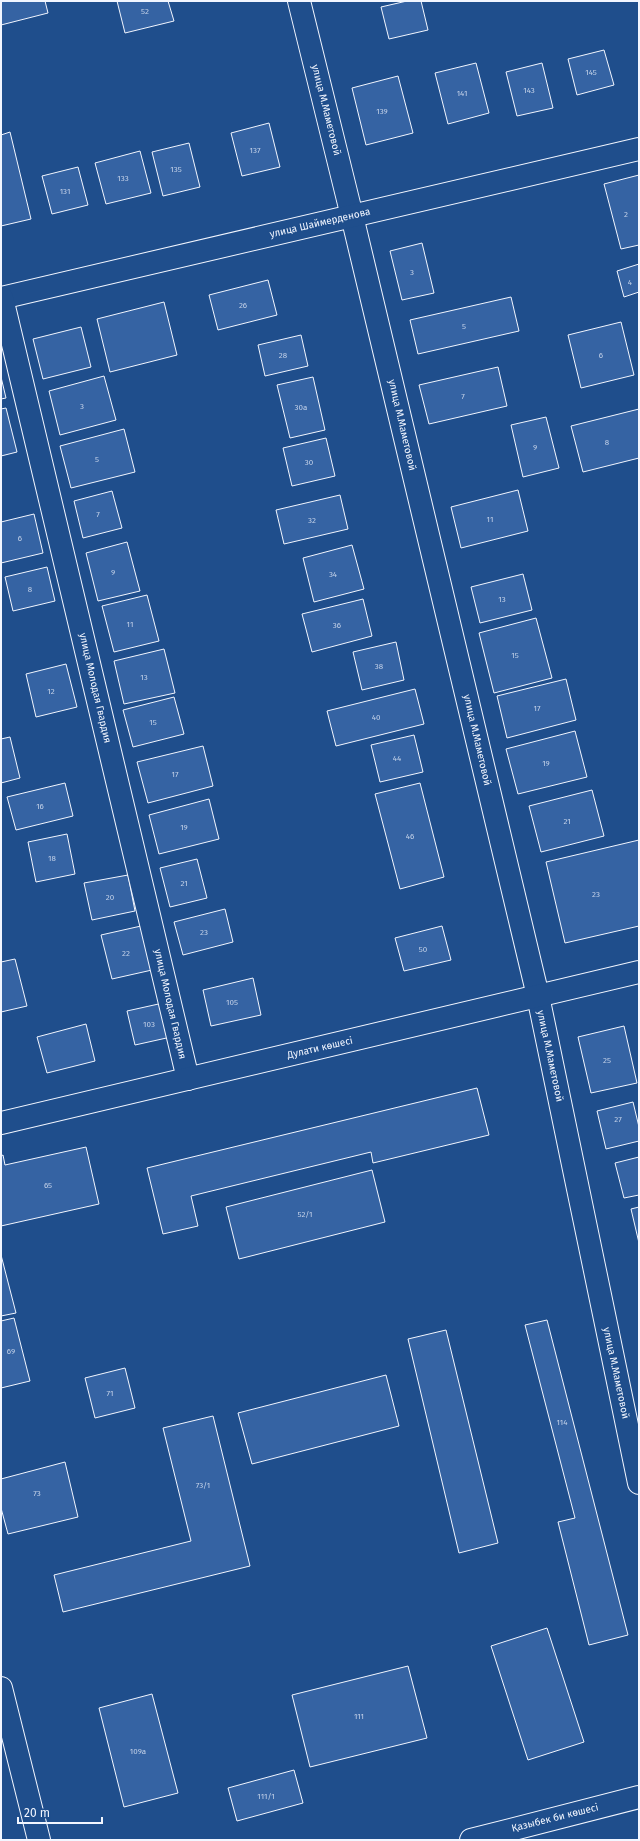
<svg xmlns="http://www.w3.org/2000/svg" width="640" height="1841" viewBox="0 0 640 1841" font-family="'Fira Sans',sans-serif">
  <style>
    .building { fill: #3563a3; stroke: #f2f6ff }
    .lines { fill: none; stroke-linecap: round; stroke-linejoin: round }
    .minor-casing { stroke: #f2f6ff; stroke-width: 24 }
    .major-casing { stroke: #f2f6ff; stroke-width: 24 }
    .minor { stroke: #1f4e8c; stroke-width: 22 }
    .major { stroke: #1f4e8c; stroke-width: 22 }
    .labels { text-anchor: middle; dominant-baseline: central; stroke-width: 3; stroke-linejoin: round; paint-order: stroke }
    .number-label { font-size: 8px; fill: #c3d1e8 }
    .street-label { font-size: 10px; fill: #f2f6ff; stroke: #1f4e8c }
  </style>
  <rect width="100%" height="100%" fill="#1f4e8c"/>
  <g class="building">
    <polygon points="1,1 45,1 48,13 1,25"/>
    <polygon points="117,1 168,1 174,21 125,33"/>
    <polygon points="407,1 421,1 428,30 389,39 381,7"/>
    <polygon points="604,50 614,85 577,95 568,59"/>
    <polygon points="476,63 489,113 448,124 435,73"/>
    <polygon points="542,63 553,108 517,116 506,72"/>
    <polygon points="398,76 413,133 366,145 352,88"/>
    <polygon points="269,123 280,167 242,176 231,133"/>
    <polygon points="10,132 31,219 1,226 1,135"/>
    <polygon points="189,143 200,187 163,196 152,152"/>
    <polygon points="140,151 151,193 106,204 95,163"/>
    <polygon points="78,167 88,205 52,214 42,176"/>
    <polygon points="639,175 639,245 621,249 604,184"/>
    <polygon points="422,243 434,293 402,300 390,251"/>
    <polygon points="639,264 639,292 624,297 617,271"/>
    <polygon points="268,280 277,315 218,330 209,295"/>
    <polygon points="511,297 519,331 418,354 410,320"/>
    <polygon points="164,302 177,355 110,372 97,319"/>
    <polygon points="621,322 634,375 581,388 568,335"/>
    <polygon points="81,327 91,367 43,379 33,339"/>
    <polygon points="301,335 308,366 265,376 258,345"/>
    <polygon points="498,367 507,406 429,424 419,385"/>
    <polygon points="104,376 116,420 60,435 49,391"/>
    <polygon points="1,377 6,398 1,399"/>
    <polygon points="313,377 325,430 290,438 277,385"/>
    <polygon points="6,408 17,452 1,456 1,409"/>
    <polygon points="639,409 639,458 583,472 571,426"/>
    <polygon points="546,417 559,468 523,477 511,425"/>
    <polygon points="124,429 135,472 71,488 60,446"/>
    <polygon points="326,438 335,476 292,486 283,448"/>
    <polygon points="518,490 528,531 461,548 451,507"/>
    <polygon points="112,491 122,528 83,538 74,501"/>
    <polygon points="340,495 348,529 284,544 276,510"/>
    <polygon points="34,514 43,553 1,563 1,522"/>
    <polygon points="127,542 140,591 98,601 86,553"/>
    <polygon points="352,545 364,589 314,602 303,558"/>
    <polygon points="47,567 55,601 13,611 5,577"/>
    <polygon points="523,574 532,610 480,623 471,587"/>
    <polygon points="147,595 159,641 114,652 102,606"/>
    <polygon points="363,599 372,636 312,652 302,614"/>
    <polygon points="536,618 552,678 494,693 479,633"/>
    <polygon points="396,642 404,680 362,690 353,652"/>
    <polygon points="164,649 175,693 124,704 114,661"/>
    <polygon points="66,664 77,707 36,717 26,674"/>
    <polygon points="566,679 576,720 507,738 497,696"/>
    <polygon points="415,689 424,724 336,746 327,711"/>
    <polygon points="174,697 184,734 133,747 123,710"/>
    <polygon points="575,731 587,777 518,794 506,749"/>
    <polygon points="414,735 423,772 380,782 371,745"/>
    <polygon points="10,737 20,778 1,783 1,739"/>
    <polygon points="203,746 213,786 148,803 137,762"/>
    <polygon points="65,783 73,816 16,830 7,797"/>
    <polygon points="420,783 444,877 400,889 375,794"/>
    <polygon points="592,790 604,836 541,852 529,806"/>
    <polygon points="209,799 219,839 159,854 149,815"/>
    <polygon points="67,834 75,874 36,882 28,842"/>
    <polygon points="639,840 639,926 565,943 546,862"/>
    <polygon points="197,859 207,898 170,907 160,868"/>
    <polygon points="128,875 135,911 92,920 84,883"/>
    <polygon points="225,909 233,942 183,955 174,922"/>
    <polygon points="141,926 152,970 112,979 101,935"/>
    <polygon points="442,926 451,960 404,971 395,938"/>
    <polygon points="15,959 27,1006 1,1012 1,962"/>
    <polygon points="253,978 261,1015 211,1026 203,990"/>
    <polygon points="163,1003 171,1037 135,1045 127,1011"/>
    <polygon points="86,1024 95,1061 47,1073 37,1037"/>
    <polygon points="624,1026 637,1083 591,1093 578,1037"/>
    <polygon points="477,1088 489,1135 373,1163 371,1152 191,1196 198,1226 163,1234 147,1168"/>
    <polygon points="633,1102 639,1127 639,1141 606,1149 597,1111"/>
    <polygon points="86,1147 99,1204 1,1226 1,1156 3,1155 5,1165"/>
    <polygon points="639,1157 639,1195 624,1198 615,1163"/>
    <polygon points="372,1170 385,1222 239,1259 226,1207"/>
    <polygon points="639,1207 639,1243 631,1209"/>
    <polygon points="1,1255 16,1313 1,1316"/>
    <polygon points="14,1318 30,1381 1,1388 1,1321"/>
    <polygon points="547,1320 628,1635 589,1645 558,1522 575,1518 525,1325"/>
    <polygon points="446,1330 498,1543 459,1553 408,1339"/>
    <polygon points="125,1368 135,1408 95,1418 85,1378"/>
    <polygon points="386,1375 399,1426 252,1464 238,1413"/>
    <polygon points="213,1416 250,1566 63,1612 54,1575 191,1541 163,1428"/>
    <polygon points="65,1462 78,1517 8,1534 1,1508 1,1479"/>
    <polygon points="547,1628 584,1742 528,1760 491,1646"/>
    <polygon points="408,1666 427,1738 310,1767 292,1695"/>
    <polygon points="152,1694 178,1793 124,1807 99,1708"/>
    <polygon points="294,1770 303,1803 237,1821 228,1788"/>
  </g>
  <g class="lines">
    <g class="minor-casing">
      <g id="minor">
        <polyline points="299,1 352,216 538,996 639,1483"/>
        <polyline points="1,298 639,149"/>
        <polyline points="2,298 188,1079"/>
      </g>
    </g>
    <g class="major-casing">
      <g id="major">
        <polyline points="1,1123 639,972"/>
        <polyline points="1,1688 39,1840"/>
        <polyline points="471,1840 639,1797"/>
      </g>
    </g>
    <use href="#minor" class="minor"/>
    <use href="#major" class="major"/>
  </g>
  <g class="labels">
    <g class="number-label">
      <text x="145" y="11">52</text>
      <text x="591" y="72">145</text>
      <text x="529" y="90">143</text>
      <text x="462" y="93">141</text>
      <text x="382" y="111">139</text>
      <text x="255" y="150">137</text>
      <text x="176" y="169">135</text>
      <text x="123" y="178">133</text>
      <text x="65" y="191">131</text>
      <text x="626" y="214">2</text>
      <text x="412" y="272">3</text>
      <text x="630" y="282">4</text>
      <text x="243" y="305">26</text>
      <text x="464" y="326">5</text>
      <text x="283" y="355">28</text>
      <text x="601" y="355">6</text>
      <text x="463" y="396">7</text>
      <text x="82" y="406">3</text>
      <text x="301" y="407">30а</text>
      <text x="607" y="442">8</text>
      <text x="535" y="447">9</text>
      <text x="97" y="459">5</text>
      <text x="309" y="462">30</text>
      <text x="98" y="514">7</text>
      <text x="490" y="519">11</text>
      <text x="312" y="520">32</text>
      <text x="20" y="538">6</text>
      <text x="113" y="572">9</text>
      <text x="333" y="574">34</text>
      <text x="30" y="589">8</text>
      <text x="502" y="599">13</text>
      <text x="130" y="624">11</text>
      <text x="337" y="625">36</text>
      <text x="515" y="655">15</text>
      <text x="379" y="666">38</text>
      <text x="144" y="677">13</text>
      <text x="51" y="691">12</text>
      <text x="537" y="708">17</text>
      <text x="376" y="717">40</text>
      <text x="153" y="722">15</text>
      <text x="397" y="758">44</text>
      <text x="546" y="763">19</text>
      <text x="175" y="774">17</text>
      <text x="40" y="806">16</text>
      <text x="567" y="821">21</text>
      <text x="184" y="827">19</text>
      <text x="410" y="836">46</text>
      <text x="52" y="858">18</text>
      <text x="184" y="883">21</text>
      <text x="596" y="894">23</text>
      <text x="110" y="897">20</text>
      <text x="204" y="932">23</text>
      <text x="423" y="949">50</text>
      <text x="126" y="953">22</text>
      <text x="232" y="1002">105</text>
      <text x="149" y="1024">103</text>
      <text x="607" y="1060">25</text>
      <text x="618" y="1119">27</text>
      <text x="48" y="1185">65</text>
      <text x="305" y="1214">52/1</text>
      <text x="11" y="1351">69</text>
      <text x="110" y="1393">71</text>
      <text x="562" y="1422">114</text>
      <text x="203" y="1485">73/1</text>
      <text x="37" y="1493">73</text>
      <text x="359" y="1716">111</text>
      <text x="138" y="1751">109а</text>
      <text x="266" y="1796">111/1</text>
    </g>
    <g class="street-label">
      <text transform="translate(326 110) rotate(76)">улица М.Маметовой</text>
      <text transform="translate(320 223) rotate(-13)">улица Шаймерденова</text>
      <text transform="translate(402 425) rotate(77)">улица М.Маметовой</text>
      <text transform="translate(95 688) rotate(77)">улица Молодая Гвардия</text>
      <text transform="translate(477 740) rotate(77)">улица М.Маметовой</text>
      <text transform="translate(170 1004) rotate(77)">улица Молодая Гвардия</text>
      <text transform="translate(320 1048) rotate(-13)">Дулати көшесі</text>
      <text transform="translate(550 1056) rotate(78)">улица М.Маметовой</text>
      <text transform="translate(616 1373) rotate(78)">улица М.Маметовой</text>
      <text transform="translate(555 1818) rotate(-14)">Қазыбек би көшесі</text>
    </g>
  </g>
  <rect width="640" height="1841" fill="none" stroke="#f2f6ff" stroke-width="4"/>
  <path d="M18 1817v6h84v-6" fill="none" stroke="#f2f6ff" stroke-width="2"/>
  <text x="24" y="1817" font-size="12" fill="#f2f6ff" stroke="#1f4e8c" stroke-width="3" paint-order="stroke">20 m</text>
</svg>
